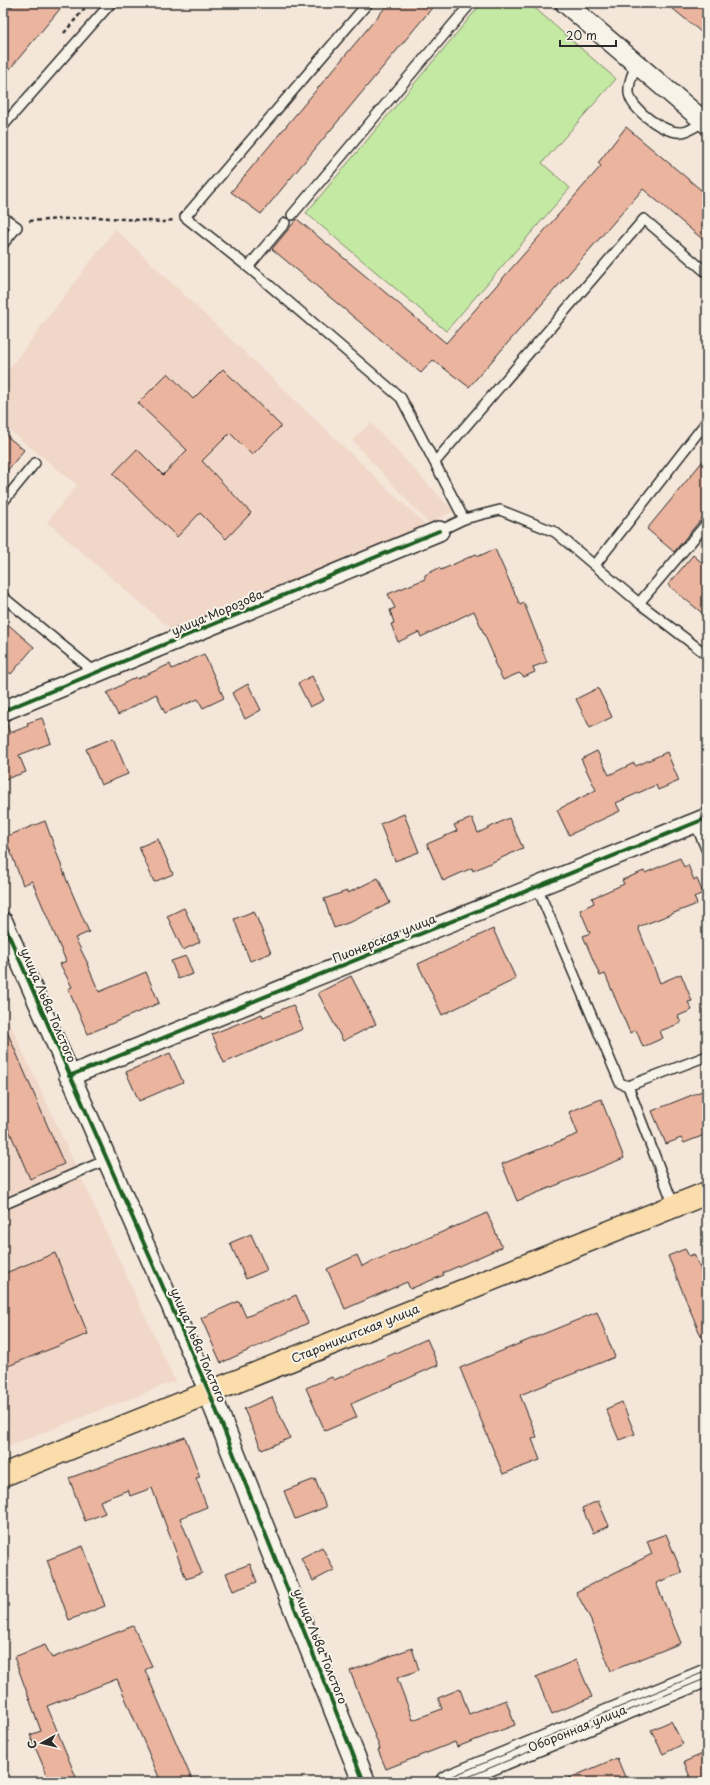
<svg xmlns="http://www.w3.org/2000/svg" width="710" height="1785" viewBox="0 0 710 1785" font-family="'Playpen Sans',sans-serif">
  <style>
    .built { fill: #f1d7c8 }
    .green { fill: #c4e9a3; stroke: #788a67 }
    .building { fill: #eab49f; stroke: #2b2b2b }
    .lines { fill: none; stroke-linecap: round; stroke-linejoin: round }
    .service-casing { stroke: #2b2b2b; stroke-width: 12 }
    .minor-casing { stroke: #2b2b2b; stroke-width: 22 }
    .tertiary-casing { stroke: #2b2b2b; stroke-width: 25 }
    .secondary-casing { stroke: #2b2b2b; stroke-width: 25 }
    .primary-casing { stroke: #2b2b2b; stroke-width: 25 }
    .path { stroke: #2b2b2b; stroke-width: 2.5; stroke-dasharray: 4 3; stroke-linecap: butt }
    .service { stroke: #f7f3e8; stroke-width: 9 }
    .minor { stroke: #f7f3e8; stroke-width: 19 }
    .tertiary { stroke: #f7f3e8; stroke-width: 22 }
    .secondary { stroke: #f7f3e8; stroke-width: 22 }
    .primary { stroke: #fbddab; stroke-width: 22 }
    .tram { stroke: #2b2b2b; stroke-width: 1 }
    .cycleway-casing { stroke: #f7f3e8; stroke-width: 6 }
    .cycleway { stroke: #1b5e20; stroke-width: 4 }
    .labels { text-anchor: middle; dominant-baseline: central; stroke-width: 4; stroke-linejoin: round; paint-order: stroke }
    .street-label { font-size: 12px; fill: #2b2b2b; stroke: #f7f3e8 }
  </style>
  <rect width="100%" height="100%" fill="#f4e6d9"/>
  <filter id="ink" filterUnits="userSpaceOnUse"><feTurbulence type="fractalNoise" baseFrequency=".025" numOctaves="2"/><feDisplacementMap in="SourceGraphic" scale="8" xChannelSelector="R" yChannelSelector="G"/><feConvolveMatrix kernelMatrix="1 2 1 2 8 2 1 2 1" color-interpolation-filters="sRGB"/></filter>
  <g filter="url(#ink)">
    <g class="built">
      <polygon points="115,229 426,525 173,631 47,522 77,485 3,425 3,377"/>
      <polygon points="371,423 453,511 429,524 352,440"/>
      <polygon points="5,1013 175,1381 3,1448 3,1014"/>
    </g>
    <polygon class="green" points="482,3 529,3 616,79 542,163 570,188 446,331 306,213"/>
    <g class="building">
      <polygon points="15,3 65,3 3,77 3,17"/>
      <polygon points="389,3 436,3 261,214 231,192"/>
      <polygon points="666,3 707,3 707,37"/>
      <polygon points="626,127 707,195 707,243 643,189 469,387 433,360 421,373 272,249 297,219 446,343 601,166 598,163"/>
      <polygon points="223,369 281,426 252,455 230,433 202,461 251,513 226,539 200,513 177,537 113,474 137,449 163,475 187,450 138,403 168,373 193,399"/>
      <polygon points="3,433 24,450 3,476"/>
      <polygon points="707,456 707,512 674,552 647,529"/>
      <polygon points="495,549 520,605 524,603 547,662 533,667 535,672 524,677 519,673 503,680 494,662 495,659 474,611 421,637 419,632 398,642 391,624 394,623 390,610 395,608 388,594 425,579 425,575 439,568 441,570 476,554 479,556"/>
      <polygon points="693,555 707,567 707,617 668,585"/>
      <polygon points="3,620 34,647 11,674 3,667"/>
      <polygon points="204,654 224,698 203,708 198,699 165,713 156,694 118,715 107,693 136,677 137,679 170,664 172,669"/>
      <polygon points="312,676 324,700 310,707 298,683"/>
      <polygon points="248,684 261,710 245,719 232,693"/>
      <polygon points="598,688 612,717 590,728 576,699"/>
      <polygon points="42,718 51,743 19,755 26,772 3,780 3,722 6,721 10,733 28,726 27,723"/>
      <polygon points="113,738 128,774 101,785 86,749"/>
      <polygon points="597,751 609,775 634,763 636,766 667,752 679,781 658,790 656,785 616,803 620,811 569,835 557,810 596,790 581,759"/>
      <polygon points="404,814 419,852 395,861 380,824"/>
      <polygon points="472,818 478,833 509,818 523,848 473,871 472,868 443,881 427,844 457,831 454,825"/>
      <polygon points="45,821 67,881 89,932 75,938 88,964 87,964 99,992 146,972 159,1003 88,1034 68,989 72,987 60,964 66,961 32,881 23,885 5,837"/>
      <polygon points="158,839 173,874 154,882 139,847"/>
      <polygon points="680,858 684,867 688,865 694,880 697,879 703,893 694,897 697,904 638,927 660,983 681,974 692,1001 688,1002 692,1010 678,1016 681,1023 660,1031 663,1038 643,1047 636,1030 630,1033 605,974 600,976 583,936 590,933 580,910 594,903 592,898 624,884 622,880 644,871 645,873"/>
      <polygon points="378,878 390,903 353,921 334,928 324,899 347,891 348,893"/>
      <polygon points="184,908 200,942 183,950 167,916"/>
      <polygon points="254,911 271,953 250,961 234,919"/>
      <polygon points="493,929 516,979 442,1015 418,964"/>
      <polygon points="186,956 193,974 178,979 171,961"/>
      <polygon points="351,976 376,1024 343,1041 318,993"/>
      <polygon points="293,1005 303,1029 224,1063 212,1034 262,1014 263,1017"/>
      <polygon points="3,1022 64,1164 30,1179 3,1116"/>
      <polygon points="170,1053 183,1082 139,1101 126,1072"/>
      <polygon points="707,1089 707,1134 684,1143 681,1138 666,1144 652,1111"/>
      <polygon points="601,1099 624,1158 517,1201 502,1164 578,1134 569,1112"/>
      <polygon points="487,1213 502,1247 443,1273 444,1275 410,1289 407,1282 345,1309 327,1269 357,1255 362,1266"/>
      <polygon points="251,1234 267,1270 246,1279 230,1243"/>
      <polygon points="685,1249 689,1256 694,1254 707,1285 707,1351 668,1256"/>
      <polygon points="55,1253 88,1334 3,1368 3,1274"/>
      <polygon points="296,1295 308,1323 221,1363 201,1318 239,1301 246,1317"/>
      <polygon points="597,1312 615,1357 520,1395 537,1437 532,1439 540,1460 503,1474 460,1368"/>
      <polygon points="427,1339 438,1365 351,1404 357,1417 325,1431 306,1388 332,1377 334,1380"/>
      <polygon points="272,1397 290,1438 262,1450 244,1409"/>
      <polygon points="622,1402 635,1434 619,1440 606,1409"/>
      <polygon points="185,1437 200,1477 196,1478 207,1507 180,1518 202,1573 186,1579 152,1488 130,1496 128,1490 100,1501 105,1513 85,1521 69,1478"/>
      <polygon points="315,1479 326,1507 295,1519 284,1491"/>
      <polygon points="598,1501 609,1526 593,1533 582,1508"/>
      <polygon points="666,1534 682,1573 656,1583 681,1643 611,1671 589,1616 576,1592 652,1554 647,1541"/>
      <polygon points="83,1546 105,1606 69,1620 47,1560"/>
      <polygon points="322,1547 334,1570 313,1581 301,1558"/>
      <polygon points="250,1564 257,1582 233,1591 226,1573"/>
      <polygon points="133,1626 152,1666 145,1670 193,1782 161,1782 117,1679 47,1706 78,1782 50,1782 30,1735 41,1731 14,1657 45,1645 52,1658"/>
      <polygon points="412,1648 419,1670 397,1678 413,1720 442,1709 438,1698 460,1689 469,1714 506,1700 515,1725 457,1747 455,1742 386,1769 378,1750 380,1749 350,1671"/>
      <polygon points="576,1660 592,1697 552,1714 536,1677"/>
      <polygon points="671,1721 683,1744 663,1754 651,1730"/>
      <polygon points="707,1752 707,1782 692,1782 684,1762"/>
      <polygon points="617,1758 627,1782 560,1782"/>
    </g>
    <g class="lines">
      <g class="service-casing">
        <g id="service">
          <polyline points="368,3 185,217 248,267 401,398 464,519 439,531"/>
          <path d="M637,63c-4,9 -9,20 -8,30 2,17 36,41 53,39 7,0 16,-7 22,-11"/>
          <polyline points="3,126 111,3"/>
          <polyline points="292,215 471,3"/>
          <polyline points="3,217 17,227 3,244"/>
          <polyline points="248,267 285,223"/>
          <polyline points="435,462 644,219 707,273"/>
          <polyline points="3,502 35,463"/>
          <polyline points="464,519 500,510 555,532 639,603 707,655"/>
          <polyline points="595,565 707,421"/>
          <polyline points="3,597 96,673"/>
          <polyline points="639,603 707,523"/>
          <polyline points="695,823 707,851"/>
          <polyline points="537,887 620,1083 628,1086 707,1056"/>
          <polyline points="628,1086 674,1206"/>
          <polyline points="3,1205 106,1160"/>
        </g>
      </g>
      <g class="minor-casing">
        <g id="minor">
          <polyline points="565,3 707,124"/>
          <polyline points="3,711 439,531"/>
          <polyline points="3,922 209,1392"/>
          <polyline points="69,1076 707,818"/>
        </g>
      </g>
      <g class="tertiary-casing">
        <polyline id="tertiary" points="209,1392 364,1782"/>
      </g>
      <g class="secondary-casing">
        <polyline id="secondary" points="447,1782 707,1675"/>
      </g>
      <g class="primary-casing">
        <polyline id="primary" points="3,1475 707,1193"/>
      </g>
      <g class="path">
        <polyline points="64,33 89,3"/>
        <polyline points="29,221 97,217 163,222 173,220"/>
      </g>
      <use href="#service" class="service"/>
      <use href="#minor" class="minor"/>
      <use href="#tertiary" class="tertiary"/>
      <use href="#secondary" class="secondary"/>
      <use href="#primary" class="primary"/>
      <g class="tram">
        <polyline points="438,1782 707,1671"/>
        <polyline points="456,1782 707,1678"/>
      </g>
      <g class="cycleway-casing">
        <g id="cycleway">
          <polyline points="3,711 439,531"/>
          <polyline points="3,922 209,1392 364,1782"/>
          <polyline points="69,1076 707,818"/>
        </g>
      </g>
      <use href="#cycleway" class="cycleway"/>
    </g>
  </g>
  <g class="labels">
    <g class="street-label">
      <text transform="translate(217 612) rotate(-23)">улица Морозова</text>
      <text transform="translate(384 938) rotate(-22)">Пионерская улица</text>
      <text transform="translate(49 1005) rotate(67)">улица Льва Толстого</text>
      <text transform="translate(355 1333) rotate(-22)">Староникитская улица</text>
      <text transform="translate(199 1345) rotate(67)">улица Льва Толстого</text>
      <text transform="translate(321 1646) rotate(68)">улица Льва Толстого</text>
      <text transform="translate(577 1728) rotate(-22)">Оборонная улица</text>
    </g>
  </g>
  <rect width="710" height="1785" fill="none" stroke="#f7f3e8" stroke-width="16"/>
  <rect x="8" y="8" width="694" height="1769" fill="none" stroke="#2b2b2b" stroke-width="1.5" filter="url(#ink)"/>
  <g transform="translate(42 1743) rotate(262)" stroke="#f7f3e8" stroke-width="3" paint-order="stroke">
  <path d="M0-3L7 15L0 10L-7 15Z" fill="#2b2b2b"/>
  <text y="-6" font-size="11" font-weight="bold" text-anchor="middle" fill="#2b2b2b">С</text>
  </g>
  <path d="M560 40v6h56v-6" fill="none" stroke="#2b2b2b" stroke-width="2"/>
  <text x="566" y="40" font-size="12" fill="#2b2b2b" stroke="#f7f3e8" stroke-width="3" paint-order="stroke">20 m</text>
</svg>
